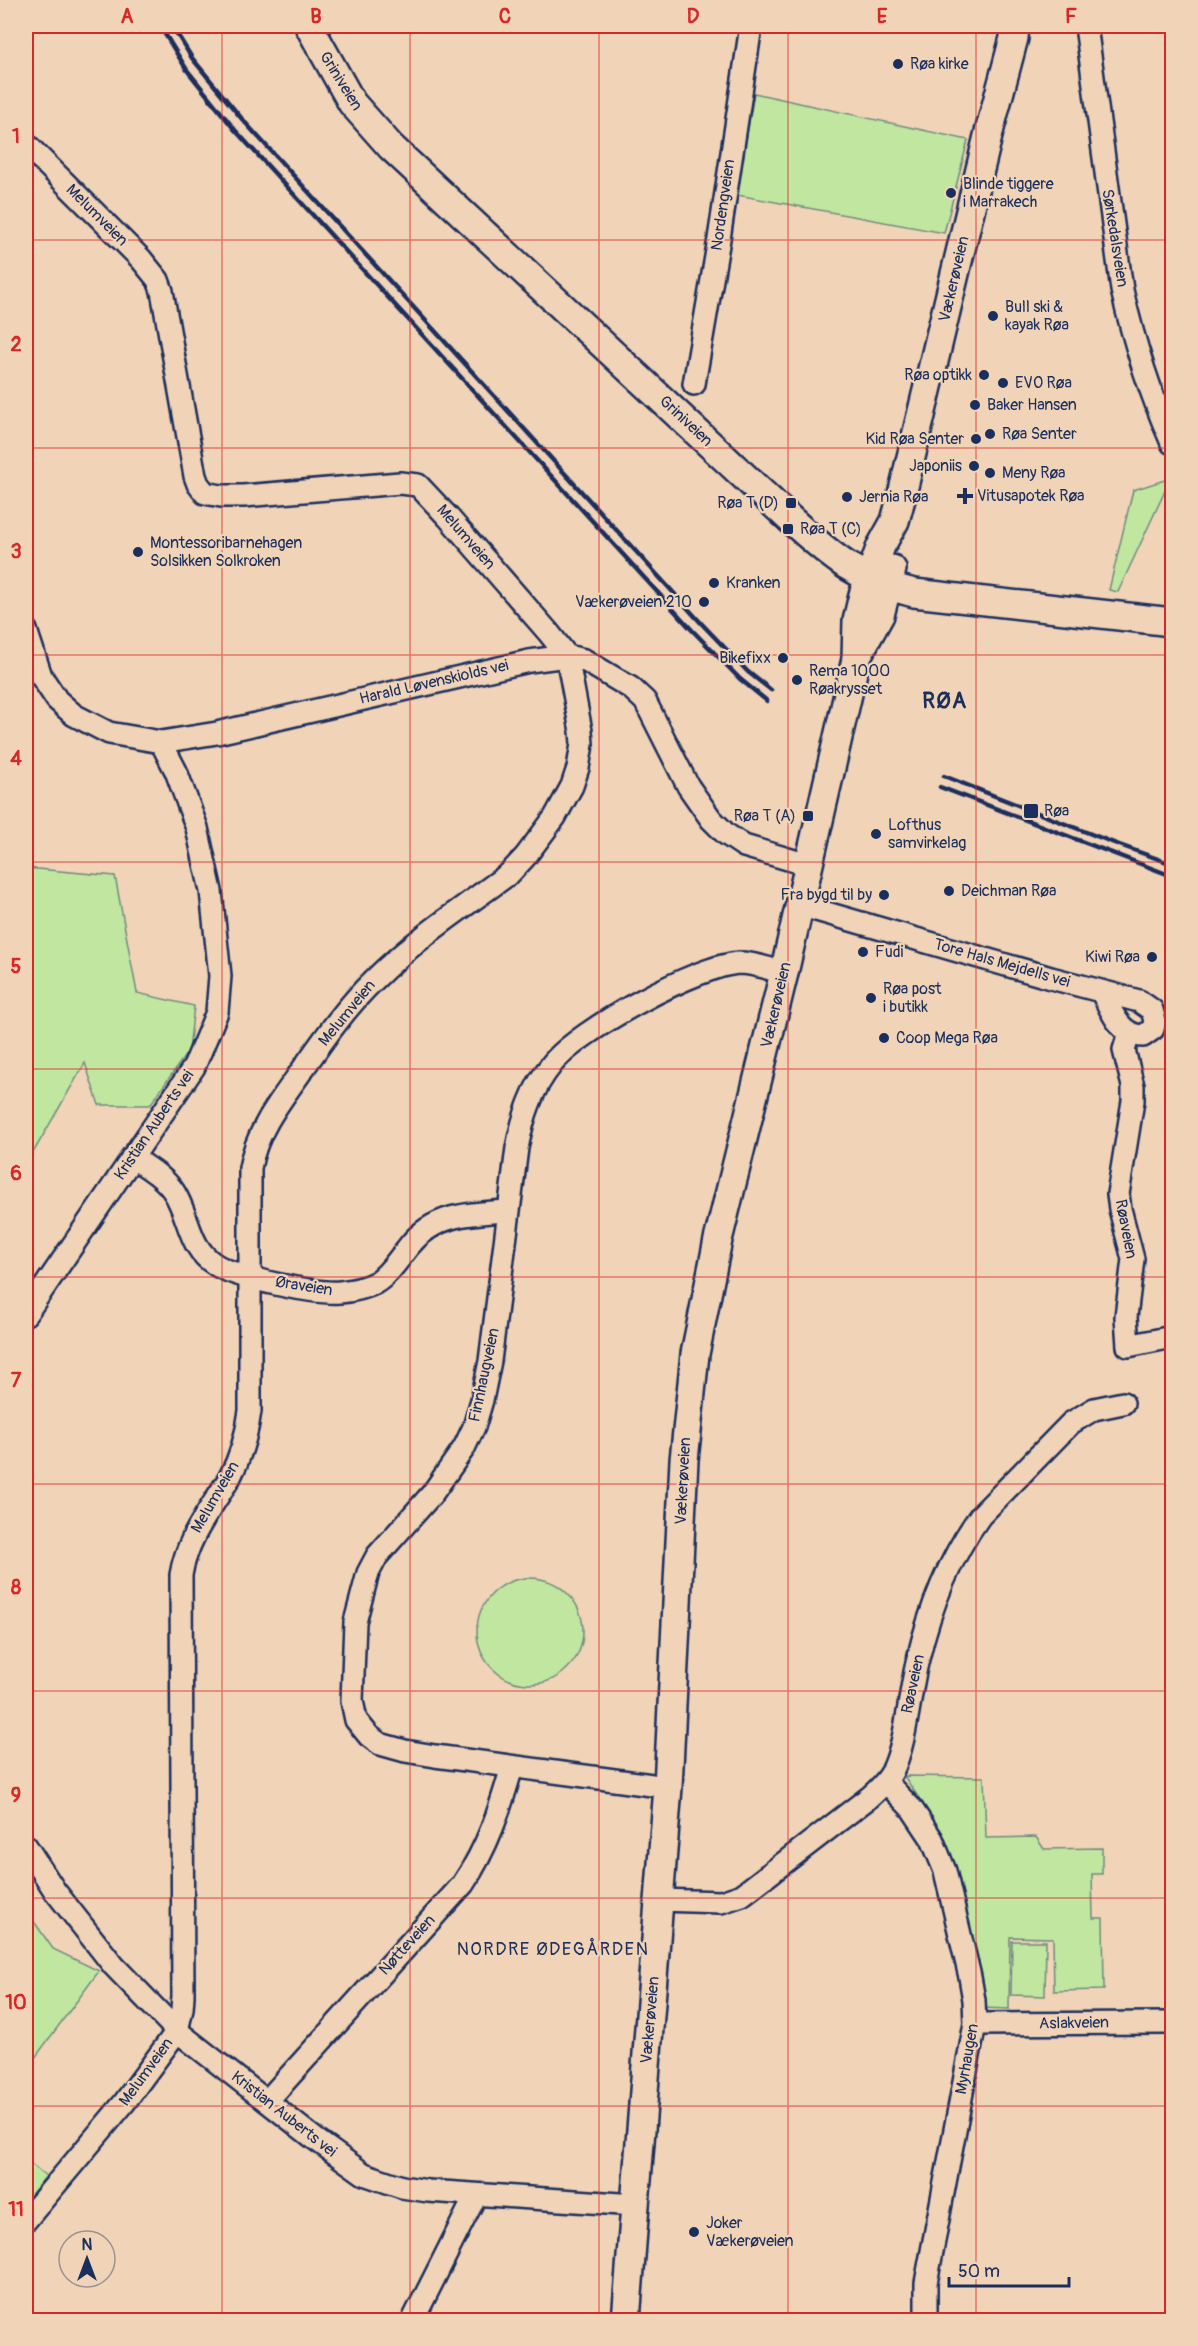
<svg xmlns="http://www.w3.org/2000/svg" width="1198" height="2346" viewBox="0 0 1198 2346" font-family="Pangolin,sans-serif">
  <style>
    .green { fill: #c1e6a0; stroke: #6e8a7f; stroke-width: 1.5 }
    .lines { fill: none; stroke-linecap: round; stroke-linejoin: round }
    .minor-casing { stroke: #1b2f5e; stroke-width: 26 }
    .major-casing { stroke: #1b2f5e; stroke-width: 32 }
    .minor { stroke: #f1d4b7; stroke-width: 21 }
    .major { stroke: #f1d4b7; stroke-width: 27 }
    .rail { stroke: #1b2f5e; stroke-width: 4.5 }
    .grid { fill: none; stroke: #d62828; stroke-width: 1.5; stroke-opacity: 0.55 }
    .poi-dot { fill: #1b2f5e; stroke: #f1d4b7; stroke-width: 2 }
    .labels { text-anchor: middle; dominant-baseline: central; stroke-width: 4.5; stroke-linejoin: round; paint-order: stroke }
    .poi-label { font-size: 16px; fill: #1b2f5e; stroke: #f1d4b7; text-anchor: start }
    .street-label { font-size: 16px; fill: #1b2f5e; stroke: #f1d4b7 }
    .neighbourhood-label { font-size: 18px; letter-spacing: 1.5px; fill: #1b2f5e; stroke: #f1d4b7 }
    .district-label { font-size: 22px; font-weight: bold; letter-spacing: 1.5px; fill: #1b2f5e; stroke: #f1d4b7 }
    .neatline { fill: none; stroke: #d62828; stroke-width: 2 }
    .grid-label { font-size: 20px; text-anchor: middle; font-weight: bold; fill: #d62828 }
  </style>
  <rect width="100%" height="100%" fill="#f1d4b7"/>
  <filter id="ink" filterUnits="userSpaceOnUse"><feTurbulence type="fractalNoise" baseFrequency=".0167" numOctaves="2"/><feDisplacementMap in="SourceGraphic" scale="12" xChannelSelector="R" yChannelSelector="G"/><feConvolveMatrix kernelMatrix="1 2 1 2 8 2 1 2 1" color-interpolation-filters="sRGB"/></filter>
  <g filter="url(#ink)">
    <g class="green">
      <polygon points="754,93 968,140 944,233 737,195"/>
      <polygon points="1171,478 1118,592 1109,590 1133,490"/>
      <polygon points="26,868 115,876 137,993 194,1006 189,1050 150,1105 99,1105 85,1063 26,1165"/>
      <circle cx="530" cy="1631" r="53"/>
      <polygon points="904,1776 984,1777 986,1838 1036,1837 1044,1849 1102,1848 1102,1874 1092,1874 1093,1918 1103,1918 1104,1990 1054,1991 1053,1938 1010,1937 1009,2009 981,2008 978,1971 956,1872 941,1831"/>
      <polygon points="26,1910 53,1949 99,1971 26,2070"/>
      <polygon points="1012,1941 1046,1941 1045,1996 1011,1995"/>
      <polygon points="26,2160 46,2176 26,2201"/>
    </g>
    <g class="lines">
      <g class="minor-casing">
        <g id="minor">
          <path d="M1086,26l36,264c12,53 28,103 50,153"/>
          <path d="M26,144l115,115 17,21 4,11 33,185 3,8 7,9 16,3h22l157,-13 18,2 30,32 101,116 18,23 14,75 1,13 -4,24 -6,18 -17,31 -30,40 -15,16c-46,34 -95,66 -136,107 -29,28 -53,63 -76,96 -21,29 -42,57 -48,92v243c-3,23 -9,45 -20,66 -19,32 -43,60 -49,98l2,421 -1,13 -5,22 -53,72 -98,117"/>
          <polyline points="694,384 719,239 751,26"/>
          <polyline points="26,630 41,676 57,700 74,715 109,733 161,742 217,733 529,661 567,656 584,660 631,688 645,701 688,786 711,819 726,834 744,846 808,865"/>
          <path d="M799,905l252,73 88,23 13,9 3,11 -2,8 -10,7c-24,0 -32,-27 -42,-45"/>
          <polyline points="1129,1034 1124,1050 1133,1086 1133,1101 1118,1194 1120,1209 1133,1259 1126,1317 1128,1346 1172,1337"/>
          <path d="M132,1157c15,10 32,20 42,35 16,25 14,56 42,73 21,13 99,29 124,27 11,-1 25,-4 35,-9 14,-8 24,-25 34,-37 25,-32 61,-33 99,-35"/>
          <polyline points="26,1314 194,1067 217,1012 220,976 211,891 197,828 176,771 161,742"/>
          <polyline points="886,1782 912,1809 932,1839 945,1871 970,1977 974,2000 975,2024 926,2283 926,2320"/>
          <path d="M652,1785l-217,-29 -30,-5 -25,-7 -11,-8 -13,-16 -4,-19 3,-79 13,-49 9,-17 55,-62 32,-46 10,-21 8,-27 8,-39 27,-213c6,-31 15,-60 35,-84 27,-34 145,-99 188,-101 15,0 30,6 44,10"/>
          <polyline points="26,1846 55,1891 114,1966 177,2031 315,2139 364,2174 402,2187 428,2191 635,2205"/>
          <path d="M660,1900l61,2 21,-7 129,-99c8,-7 16,-15 21,-24 15,-31 17,-79 26,-113 12,-51 31,-100 62,-143l91,-93 23,-14 29,-6"/>
          <polyline points="975,2024 1172,2023"/>
          <path d="M267,2101l196,-217c25,-37 37,-75 49,-117"/>
          <polyline points="413,2320 476,2195"/>
        </g>
      </g>
      <g class="major-casing">
        <g id="major">
          <path d="M309,26l43,77 39,44 400,373c41,37 67,60 123,73l258,29"/>
          <polyline points="856,658 880,615 892,569"/>
          <polyline points="626,2320 668,1787 684,1460 695,1354 718,1240 784,973 856,659 857,621 863,595 881,546 895,521 901,499 988,136 1014,38 1015,26"/>
        </g>
      </g>
      <use href="#minor" class="minor"/>
      <use href="#major" class="major"/>
      <g class="rail">
        <polyline points="160,26 187,70 235,130 692,630 740,679 767,701"/>
        <polyline points="172,26 192,58 242,119 702,624 748,672 771,690"/>
        <polyline points="944,776 1114,843 1172,864"/>
        <polyline points="940,787 1172,876"/>
      </g>
    </g>
  </g>
  <path class="grid" d="M222,26v2294M410,26v2294M599,26v2294M788,26v2294M976,26v2294M26,240h1146M26,448h1146M26,655h1146M26,862h1146M26,1069h1146M26,1277h1146M26,1484h1146M26,1691h1146M26,1898h1146M26,2106h1146"/>
  <g class="poi-dot">
    <circle cx="898" cy="64" r="6"/>
    <circle cx="951" cy="193" r="6"/>
    <circle cx="993" cy="316" r="6"/>
    <circle cx="984" cy="375" r="6"/>
    <circle cx="1003" cy="383" r="6"/>
    <circle cx="975" cy="405" r="6"/>
    <circle cx="990" cy="434" r="6"/>
    <circle cx="976" cy="439" r="6"/>
    <circle cx="974" cy="466" r="6"/>
    <circle cx="990" cy="473" r="6"/>
    <path d="M962 487h6v6h6v6h-6v6h-6v-6h-6v-6h6z"/>
    <circle cx="847" cy="497" r="6"/>
    <rect x="785" y="497" width="12" height="12" rx="3"/>
    <rect x="782" y="523" width="12" height="12" rx="3"/>
    <circle cx="138" cy="552" r="6"/>
    <circle cx="714" cy="583" r="6"/>
    <circle cx="704" cy="602" r="6"/>
    <circle cx="783" cy="658" r="6"/>
    <circle cx="797" cy="680" r="6"/>
    <rect x="1023" y="803" width="16" height="16" rx="3"/>
    <rect x="802" y="810" width="12" height="12" rx="3"/>
    <circle cx="876" cy="834" r="6"/>
    <circle cx="949" cy="891" r="6"/>
    <circle cx="884" cy="895" r="6"/>
    <circle cx="863" cy="952" r="6"/>
    <circle cx="1152" cy="957" r="6"/>
    <circle cx="871" cy="998" r="6"/>
    <circle cx="884" cy="1038" r="6"/>
    <circle cx="694" cy="2232" r="6"/>
  </g>
  <g class="labels">
    <g class="poi-label">
      <text x="910" y="64">Røa kirke</text>
      <text x="963" y="184">Blinde tiggere<tspan x="963" dy="18">i Marrakech</tspan></text>
      <text x="1005" y="307">Bull ski &amp;<tspan x="1005" dy="18">kayak Røa</tspan></text>
      <text x="972" y="375" text-anchor="end">Røa optikk</text>
      <text x="1015" y="383">EVO Røa</text>
      <text x="987" y="405">Baker Hansen</text>
      <text x="1002" y="434">Røa Senter</text>
      <text x="964" y="439" text-anchor="end">Kid Røa Senter</text>
      <text x="962" y="466" text-anchor="end">Japoniis</text>
      <text x="1002" y="473">Meny Røa</text>
      <text x="977" y="496">Vitusapotek Røa</text>
      <text x="859" y="497">Jernia Røa</text>
      <text x="779" y="503" text-anchor="end">Røa T (D)</text>
      <text x="800" y="529">Røa T (C)</text>
      <text x="150" y="543">Montessoribarnehagen<tspan x="150" dy="18">Solsikken Solkroken</tspan></text>
      <text x="726" y="583">Kranken</text>
      <text x="692" y="602" text-anchor="end">Vækerøveien 210</text>
      <text x="771" y="658" text-anchor="end">Bikefixx</text>
      <text x="809" y="671">Rema 1000<tspan x="809" dy="18">Røakrysset</tspan></text>
      <text x="1044" y="811">Røa</text>
      <text x="796" y="816" text-anchor="end">Røa T (A)</text>
      <text x="888" y="825">Lofthus<tspan x="888" dy="18">samvirkelag</tspan></text>
      <text x="961" y="891">Deichman Røa</text>
      <text x="872" y="895" text-anchor="end">Fra bygd til by</text>
      <text x="875" y="952">Fudi</text>
      <text x="1140" y="957" text-anchor="end">Kiwi Røa</text>
      <text x="883" y="989">Røa post<tspan x="883" dy="18">i butikk</tspan></text>
      <text x="896" y="1038">Coop Mega Røa</text>
      <text x="706" y="2223">Joker<tspan x="706" dy="18">Vækerøveien</tspan></text>
    </g>
    <g class="street-label">
      <text transform="translate(341 81) rotate(58)">Griniveien</text>
      <text transform="translate(723 205) rotate(-82)">Nordengveien</text>
      <text transform="translate(97 215) rotate(45)">Melumveien</text>
      <text transform="translate(1115 238) rotate(81)">Sørkedalsveien</text>
      <text transform="translate(954 279) rotate(-77)">Vækerøveien</text>
      <text transform="translate(686 421) rotate(43)">Griniveien</text>
      <text transform="translate(466 537) rotate(49)">Melumveien</text>
      <text transform="translate(434 682) rotate(-13)">Harald Løvenskiolds vei</text>
      <text transform="translate(1002 963) rotate(16)">Tore Hals Mejdells vei</text>
      <text transform="translate(776 1005) rotate(-77)">Vækerøveien</text>
      <text transform="translate(347 1013) rotate(-51)">Melumveien</text>
      <text transform="translate(154 1125) rotate(-56)">Kristian Auberts vei</text>
      <text transform="translate(1126 1229) rotate(79)">Røaveien</text>
      <text transform="translate(304 1286) rotate(9)">Øraveien</text>
      <text transform="translate(484 1375) rotate(-78)">Finnhaugveien</text>
      <text transform="translate(683 1481) rotate(-87)">Vækerøveien</text>
      <text transform="translate(215 1497) rotate(-60)">Melumveien</text>
      <text transform="translate(913 1684) rotate(-78)">Røaveien</text>
      <text transform="translate(407 1945) rotate(-48)">Nøtteveien</text>
      <text transform="translate(650 2020) rotate(-85)">Vækerøveien</text>
      <text transform="translate(1074 2023) rotate(-1)">Aslakveien</text>
      <text transform="translate(967 2059) rotate(-80)">Myrhaugen</text>
      <text transform="translate(146 2072) rotate(-54)">Melumveien</text>
      <text transform="translate(284 2114) rotate(38)">Kristian Auberts vei</text>
    </g>
    <g class="neighbourhood-label">
      <text x="553" y="1949">NORDRE ØDEGÅRDEN</text>
    </g>
    <g class="district-label">
      <text x="945" y="701">RØA</text>
    </g>
  </g>
  <rect width="1198" height="2346" fill="none" stroke="#f1d4b7" stroke-width="66"/>
  <g transform="translate(87 2259)"><circle r="28" fill="#f1d4b7" stroke="#9b9293" stroke-width="1.5"/>
  <path d="M0-4.5L10 22L0 15L-10 22Z" fill="#1b2f5e"/>
  <text y="-9" font-size="16" font-weight="bold" text-anchor="middle" fill="#1b2f5e">N</text>
  </g>
  <path d="M949 2277v9h120v-9" fill="none" stroke="#1b2f5e" stroke-width="3"/>
  <text x="958" y="2277" font-size="18" fill="#1b2f5e" stroke="#f1d4b7" stroke-width="4.5" paint-order="stroke">50 m</text>
  <rect x="33" y="33" width="1132" height="2280" class="neatline"/>
  <g class="grid-label">
    <text x="127" y="23">A</text>
    <text x="316" y="23">B</text>
    <text x="505" y="23">C</text>
    <text x="693" y="23">D</text>
    <text x="882" y="23">E</text>
    <text x="1071" y="23">F</text>
    <text x="16" y="143">1</text>
    <text x="16" y="351">2</text>
    <text x="16" y="558">3</text>
    <text x="16" y="765">4</text>
    <text x="16" y="973">5</text>
    <text x="16" y="1180">6</text>
    <text x="16" y="1387">7</text>
    <text x="16" y="1594">8</text>
    <text x="16" y="1802">9</text>
    <text x="16" y="2009">10</text>
    <text x="16" y="2216">11</text>
  </g>
</svg>
